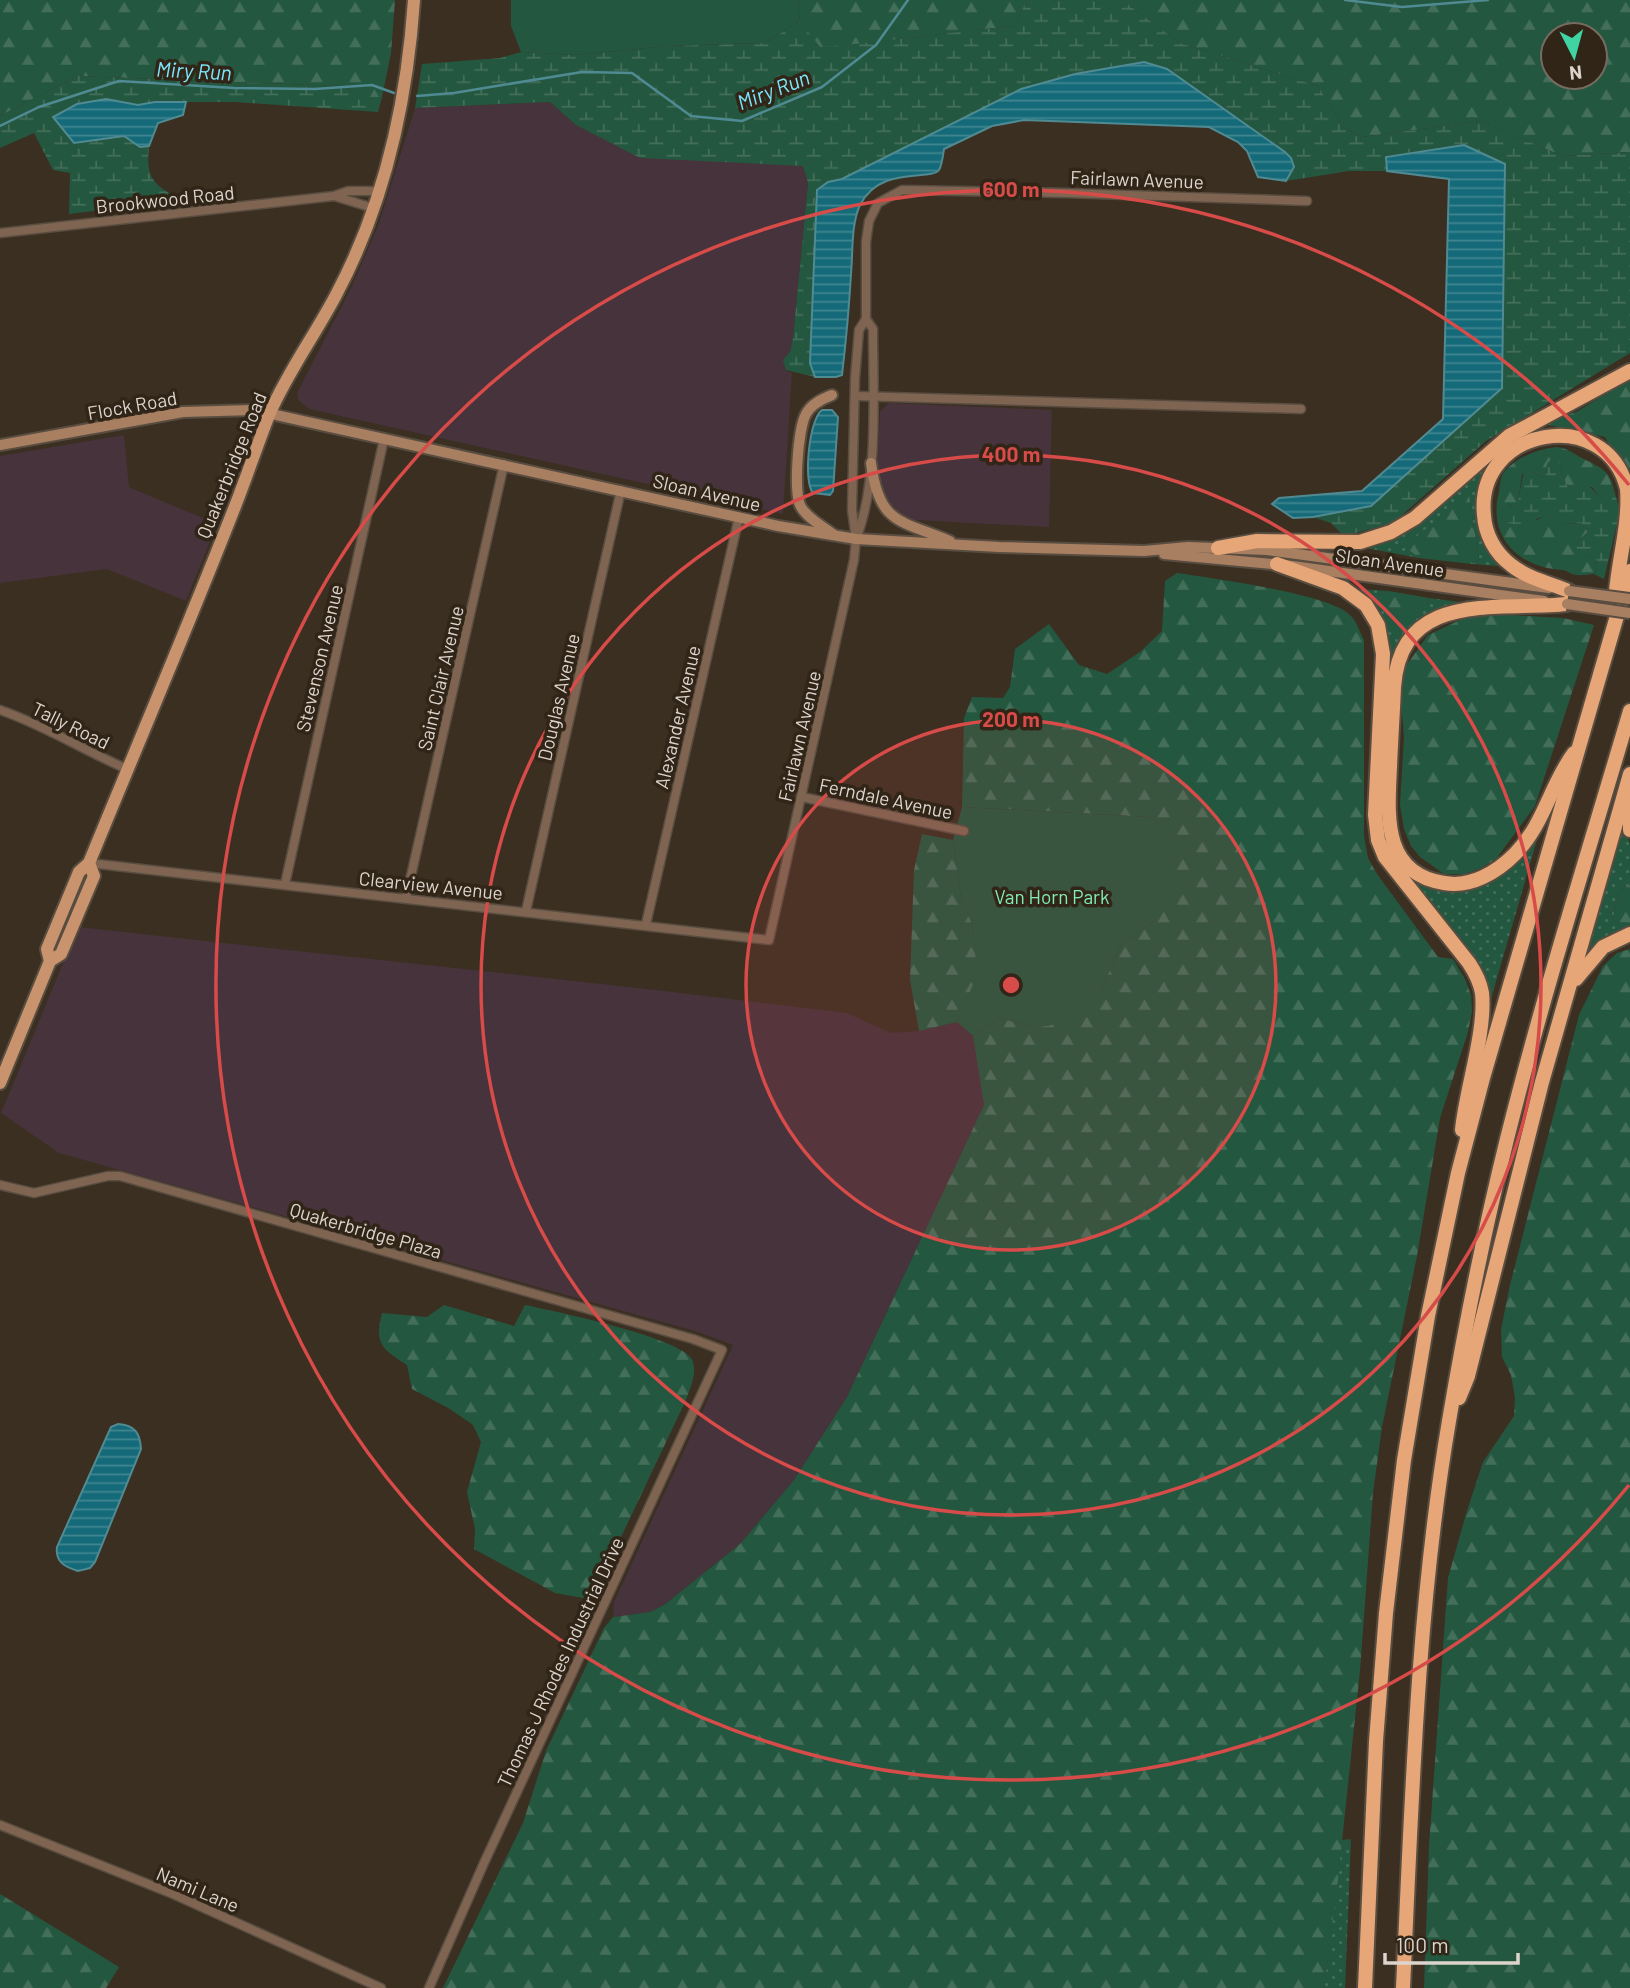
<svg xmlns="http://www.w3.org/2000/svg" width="1630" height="1988" viewBox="0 0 1630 1988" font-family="Barlow,sans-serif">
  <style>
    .commercial { fill: #46333b }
    .grass { fill: url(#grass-dots) }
    .forest { fill: url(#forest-firs); fill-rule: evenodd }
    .wetland { fill: url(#wetland-marsh) }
    .green { fill: #24573f }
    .water { fill: url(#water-rules); stroke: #508a92; stroke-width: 2 }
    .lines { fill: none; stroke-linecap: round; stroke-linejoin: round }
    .stream { stroke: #508a92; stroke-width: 2.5 }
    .minor-casing { stroke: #584d40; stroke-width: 11 }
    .secondary-casing { stroke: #584d40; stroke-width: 14 }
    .primary-casing { stroke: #584d40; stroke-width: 16 }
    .motorway-casing { stroke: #584d40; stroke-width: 18 }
    .minor { stroke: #7e6451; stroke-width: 8 }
    .secondary { stroke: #a87f61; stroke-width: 10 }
    .primary { stroke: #c9946d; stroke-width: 12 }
    .motorway { stroke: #e6a677; stroke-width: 14 }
    .secondary-bridge-casing { stroke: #584d40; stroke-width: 14; stroke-linecap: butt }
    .secondary-bridge { stroke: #a87f61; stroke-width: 10 }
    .ring { fill: none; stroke: #d74b49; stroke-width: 3.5 }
    .labels { text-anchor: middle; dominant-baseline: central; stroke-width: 7; stroke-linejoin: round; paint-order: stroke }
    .street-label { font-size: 19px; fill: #ddd5cd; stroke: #312518 }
    .park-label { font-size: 19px; fill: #80edb6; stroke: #312518 }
    .water-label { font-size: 21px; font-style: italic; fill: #7ce7fb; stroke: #312518 }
    .centre { fill: #d74b49; stroke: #312518; stroke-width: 3.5 }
    .ring-label { font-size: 21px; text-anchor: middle; font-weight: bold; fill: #d74b49; stroke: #312518; stroke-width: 7; stroke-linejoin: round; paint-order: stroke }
  </style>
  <defs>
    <pattern id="grass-dots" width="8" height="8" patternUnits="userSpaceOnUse" patternTransform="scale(1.75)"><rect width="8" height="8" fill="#24573f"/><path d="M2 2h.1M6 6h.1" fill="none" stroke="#436e5a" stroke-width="1.8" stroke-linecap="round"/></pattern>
    <pattern id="forest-firs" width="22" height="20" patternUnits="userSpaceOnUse" patternTransform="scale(1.75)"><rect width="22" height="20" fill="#24573f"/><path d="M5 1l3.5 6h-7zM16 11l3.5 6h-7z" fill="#436e5a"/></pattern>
    <pattern id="wetland-marsh" width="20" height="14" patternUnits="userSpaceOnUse" patternTransform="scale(1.75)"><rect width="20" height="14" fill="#24573f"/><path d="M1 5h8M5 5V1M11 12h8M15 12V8" fill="none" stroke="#436e5a"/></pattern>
    <pattern id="water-rules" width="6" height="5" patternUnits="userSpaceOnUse" patternTransform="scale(1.75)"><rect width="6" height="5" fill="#146a78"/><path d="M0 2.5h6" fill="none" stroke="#418590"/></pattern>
  </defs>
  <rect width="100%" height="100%" fill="#3b2f21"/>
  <g class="commercial">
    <polygon points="550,102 576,125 803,166 808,183 793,338 786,370 792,373 783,514 309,409 298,400 297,393 351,288 378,226 415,108"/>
    <polygon points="889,403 1052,410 1049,527 915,520 890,511 877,478 880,411"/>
    <polygon points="124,435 129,487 217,524 186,601 107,569 0,583 0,456"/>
    <polygon points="78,927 656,990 847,1013 891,1033 919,1031 957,1022 973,1036 984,1105 847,1397 794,1480 740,1544 664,1605 650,1612 613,1617 614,1602 733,1345 698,1332 59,1153 1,1113"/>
  </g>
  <g class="grass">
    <path d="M1488,463c-11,47 -14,60 12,103l-28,-2 7,-4 -10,-64 -64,50 14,12 -58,-11 28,-7 41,-28z"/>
    <polygon points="1356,589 1389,591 1379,596 1427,604 1429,598 1460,602 1422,620 1388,658 1383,619"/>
    <polygon points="1623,816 1630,846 1630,885 1620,890 1613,918 1630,926 1598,942 1588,952"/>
    <polygon points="1537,840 1486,1016 1484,980 1410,878 1427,884 1482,884 1512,867"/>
    <polygon points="1351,1839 1345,1988 1324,1988 1342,1840"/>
  </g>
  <g class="forest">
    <polygon points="0,0 395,0 391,53 382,97 364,97 343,86 77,76 0,116"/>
    <path d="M798,0h229l-13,26c-65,6 -129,16 -194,22l-20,-27z"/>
    <path d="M1122,0h508v152l-68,4 -81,-35 -119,16 -19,-10 -25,-41 -138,-43zM1553,35h42v42h-42z"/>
    <polygon points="1630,379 1630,477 1605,437 1544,424 1578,411"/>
    <path d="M1556,447c12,1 16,6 26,11 19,10 35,14 28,41l-6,3 -12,-15 -24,1 -6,-13 -2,-13 -13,2 -1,12 -3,2 -12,-7 -9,3 -4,28 -9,4 28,14c6,-4 10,-6 18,-4l3,8 23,-1 7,9 -13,12 8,11 13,2 1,11 -3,6c-5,0 -12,2 -17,1 -5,0 -9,-4 -14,-5 -44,-2 -76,-33 -64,-78 1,-6 1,-15 5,-20 13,-15 34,-23 52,-25z"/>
    <polygon points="1469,495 1479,560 1472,564 1419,558 1404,546"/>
    <path d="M1177,573c33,5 155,21 174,43 6,6 9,17 13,24v196l4,22 9,16 61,83 15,2 12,20 6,16 1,16 -4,21 -28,86 -23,138 -35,171 -9,66 -13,178 -22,208 -14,109h-881l80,-165 23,-72 58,-123 9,-11 37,-5 14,-7 76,-61 54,-64 53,-83 137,-292 -11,-69 26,-19 31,10 69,-34 23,-49 31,-22 -3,-105 -188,-10 2,-89 8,-21 31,1 7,-11 5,-38 34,-25 30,41 28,9 33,-22 22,-21 3,-50z"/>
    <polygon points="1389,591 1429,598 1427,604 1393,632 1379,596"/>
    <polygon points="1475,613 1563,618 1594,625 1535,806 1496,859 1481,868 1465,874 1444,874 1420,857 1411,846 1404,829 1400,805 1404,737 1401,702 1403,670 1428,635"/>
    <polygon points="922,834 953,840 961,898 973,926 978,976 957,1022 919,1031 910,980 914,870"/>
    <polygon points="1630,885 1630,926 1613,919 1620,890"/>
    <polygon points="1630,949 1630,1988 1424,1988 1429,1846 1448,1578 1466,1514 1483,1462 1514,1416 1515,1398 1511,1375 1502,1357 1501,1330 1509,1289 1579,1015 1603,966 1617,953"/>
    <path d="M444,1305l70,21 11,-21c29,6 152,32 166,53 8,13 -1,29 -5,42l-90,190 -13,8 -28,-5 -81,-44 1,-20 -8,-37 14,-50 -8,-17 -23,-16 -38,-20 -5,-24c-25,-16 -33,-21 -25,-52l45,4z"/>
    <polygon points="0,1894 119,1967 106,1988 0,1988"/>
  </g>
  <g class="wetland">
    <path d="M1027,0h95l58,43 138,43 25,41 19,10 119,-16 81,35 68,-4v201l-144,88 -93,82 -49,13 -13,-13 -18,-6 58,-11 131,-118 3,-224 -41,-19 -77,11v15h-38l-63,10 8,-14 -3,-9 -6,-6 -117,-83 -24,-7 -69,12 -36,9 -18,6 -179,90 -14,3 -18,181 5,14 -29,-7 -3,-10 7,-8 3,-14 15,-155 -5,-17 -163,-8 -64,-33 -26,-23 -135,6 7,-44 78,-6 21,-6 57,3 88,-9 99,-3 35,-22 20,26c65,-5 129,-15 194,-21z"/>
    <path d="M77,76l266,10 21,11h18l-4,15 -143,-10h-80l-17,3 -32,-6 -32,44 50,-7 16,11 9,-1c-2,24 -1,34 20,47l-3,9 -97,12 1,-41 -17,-3 -19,-37 -34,15v-32z"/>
    <path d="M1551,459l9,3 2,13 6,13h4l4,-5h10l18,18 6,-2 1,-20 9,32 -16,68 -10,-5 3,-6 -1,-11 -13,-2 -6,-4 -2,-7 13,-12 -7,-9 -23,1 -3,-8c-19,-3 -24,13 -47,7 -6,-11 1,-17 10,-22l6,-31 7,1 12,7 3,-2 1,-12z"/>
  </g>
  <g class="green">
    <polygon points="511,0 798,0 800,21 765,43 666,46 578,55 521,52 511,26"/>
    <polygon points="962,807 1150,817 1173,836 1169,895 1153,922 1122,944 1099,993 1091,1005 1078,1016 1048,1026 1030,1027 999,1017 973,1036 957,1022 977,975 973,926 961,898 953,840"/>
  </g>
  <g class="water">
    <path d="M1144,62l23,7 118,83 6,6 3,9 -8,14 -28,-4 -11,-26 -9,-9 -29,-15 -185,-7 -32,6 -48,23c-1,6 -2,16 -5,21 -8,11 -59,-5 -79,35 -9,19 -7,47 -9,69 -2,34 -5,67 -9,101l-6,2h-21l-5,-14 7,-173 11,-8 14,-3 179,-90 54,-15z"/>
    <polygon points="106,99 138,105 155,102 186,102 183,115 158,123 149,146 140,147 124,136 74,143 53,117 77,104"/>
    <polygon points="1464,145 1505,164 1502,388 1371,506 1313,517 1293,518 1272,504 1279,498 1362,491 1443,419 1449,179 1387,171 1386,157"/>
    <path d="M822,410h10l6,7 -5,74 -3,4 -17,-2c-10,-11 -4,-74 9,-83z"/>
    <path d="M118,1424c17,1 22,9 23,25l-46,113 -5,6 -12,3c-13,-4 -23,-9 -21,-24l54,-120z"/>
  </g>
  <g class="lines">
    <g class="stream">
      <polyline points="1345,0 1402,7 1488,0"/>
      <polyline points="417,96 454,93 582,72 632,73 691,116 742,121 822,87 876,45 908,0"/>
      <polyline points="0,126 39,107 119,81 234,88 315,89 372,85 394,93"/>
    </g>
    <g class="minor-casing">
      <g id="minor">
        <polyline points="334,196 373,208"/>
        <polyline points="0,233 334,196 348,191 380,191"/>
        <polyline points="856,396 1301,409"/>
        <path d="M857,536c22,-58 16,-144 16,-207l-7,-10"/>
        <path d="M0,710c44,15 85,41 127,59"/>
        <polyline points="802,797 964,831"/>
        <polyline points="89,863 769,940 854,560 856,539 852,510 855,378 859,330 866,319 866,242 869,221 878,203 902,190 1066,193 1307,201"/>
        <polyline points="285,884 384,439"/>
        <polyline points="406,898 504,464"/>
        <polyline points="526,911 621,490"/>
        <polyline points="646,924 739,517"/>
        <polyline points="0,1185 34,1193 108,1176 120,1176 693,1339 722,1350 484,1863 429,1988"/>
        <polyline points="0,1825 173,1894 381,1988"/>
      </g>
    </g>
    <g class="secondary-casing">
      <g id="secondary">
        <path d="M832,395c-10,4 -21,9 -26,19 -8,14 -13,80 -5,93 7,12 23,20 33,28"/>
        <polyline points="0,445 183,412 253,410 778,526 856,539 999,547 1144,551 1188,547 1267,550 1549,588"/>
        <path d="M871,463c8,61 28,57 79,78"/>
        <polyline points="1164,554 1293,566 1544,601"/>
      </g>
    </g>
    <g class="primary-casing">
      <g id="primary">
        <path d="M50,961l-3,-12 32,-77 10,-9c48,-117 97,-232 143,-349 13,-32 24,-66 37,-99 18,-42 46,-80 67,-120 49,-92 71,-192 78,-295"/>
        <polyline points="0,1083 50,961 61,954 94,876 89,863"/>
      </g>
    </g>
    <g class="motorway-casing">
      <g id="motorway">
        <polyline points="1218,548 1257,541 1360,542 1391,532 1415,518 1509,436 1630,371"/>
        <path d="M1277,564l66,24 23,17 12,20 5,29 -8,161 3,25 7,17 84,106c6,9 11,19 13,30 4,39 -16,96 -20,137"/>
        <path d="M1569,591c-20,-8 -42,-13 -58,-26 -16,-12 -26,-31 -27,-50 -9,-88 123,-111 143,-26 3,38 -11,78 -12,116"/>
        <path d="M1567,604c-69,7 -166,-15 -173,83 -1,26 -3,53 -4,80 -2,47 -9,106 54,116 27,5 53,-11 71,-29 30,-31 35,-69 59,-101"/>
        <polyline points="1630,803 1630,830"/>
        <polyline points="1576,979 1603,947 1630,934"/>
        <polyline points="1459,1398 1468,1376 1542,1082 1630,774"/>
        <polyline points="1365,1988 1376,1741 1386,1613 1404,1460 1428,1316 1458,1173 1483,1078 1630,571"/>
        <path d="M1403,1988c9,-190 14,-380 46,-567 16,-95 35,-189 58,-282 36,-144 81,-286 123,-428"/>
      </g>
    </g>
    <use href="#minor" class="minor"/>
    <use href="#secondary" class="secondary"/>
    <use href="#primary" class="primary"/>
    <use href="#motorway" class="motorway"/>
    <g class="secondary-bridge-casing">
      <g id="secondary-bridge">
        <polyline points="1569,591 1630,599"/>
        <polyline points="1567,604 1630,613"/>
      </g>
    </g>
    <use href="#secondary-bridge" class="secondary-bridge"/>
  </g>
  <circle cx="1011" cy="985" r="265" fill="#d74b49" fill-opacity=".12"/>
  <g class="ring">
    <circle cx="1011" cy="985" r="265"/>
    <circle cx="1011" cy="985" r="530"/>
    <path d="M1629 1485A795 795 0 1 1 1629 485"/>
  </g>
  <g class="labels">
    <g class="street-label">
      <text transform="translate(1137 179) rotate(2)">Fairlawn Avenue</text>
      <text transform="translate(165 199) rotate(-6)">Brookwood Road</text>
      <text transform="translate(132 405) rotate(-10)">Flock Road</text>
      <text transform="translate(231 465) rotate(-68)">Quakerbridge Road</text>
      <text transform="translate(707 492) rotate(13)">Sloan Avenue</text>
      <text transform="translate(1390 562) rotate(8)">Sloan Avenue</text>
      <text transform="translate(319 658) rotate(-77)">Stevenson Avenue</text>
      <text transform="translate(440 678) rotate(-77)">Saint Clair Avenue</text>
      <text transform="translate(558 697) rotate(-77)">Douglas Avenue</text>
      <text transform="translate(677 717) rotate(-77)">Alexander Avenue</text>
      <text transform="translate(71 725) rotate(26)">Tally Road</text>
      <text transform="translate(799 736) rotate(-77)">Fairlawn Avenue</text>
      <text transform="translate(886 798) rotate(12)">Ferndale Avenue</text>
      <text transform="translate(431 885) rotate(6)">Clearview Avenue</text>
      <text transform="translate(366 1230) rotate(16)">Quakerbridge Plaza</text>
      <text transform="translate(560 1662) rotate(-65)">Thomas J Rhodes Industrial Drive</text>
      <text transform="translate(198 1889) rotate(23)">Nami Lane</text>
    </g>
    <g class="park-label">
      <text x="1052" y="896">Van Horn Park</text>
    </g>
    <g class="water-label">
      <text transform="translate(194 70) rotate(3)">Miry Run</text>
      <text transform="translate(773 89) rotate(-21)">Miry Run</text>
    </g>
  </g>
  <circle cx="1011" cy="985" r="10" class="centre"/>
  <g class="ring-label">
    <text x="1011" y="197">600 m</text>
    <text x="1011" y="462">400 m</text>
    <text x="1011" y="727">200 m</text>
  </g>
  <g transform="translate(1574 56) rotate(174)"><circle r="33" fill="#312518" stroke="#766b60" stroke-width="2"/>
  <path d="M0-5L12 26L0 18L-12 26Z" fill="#3fd4a2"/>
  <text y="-10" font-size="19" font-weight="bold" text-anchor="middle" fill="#ddd5cd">N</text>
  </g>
  <path d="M1385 1953v10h133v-10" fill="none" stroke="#ddd5cd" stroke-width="3.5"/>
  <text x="1396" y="1953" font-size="21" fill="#ddd5cd" stroke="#312518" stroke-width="5" paint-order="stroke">100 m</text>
</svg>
